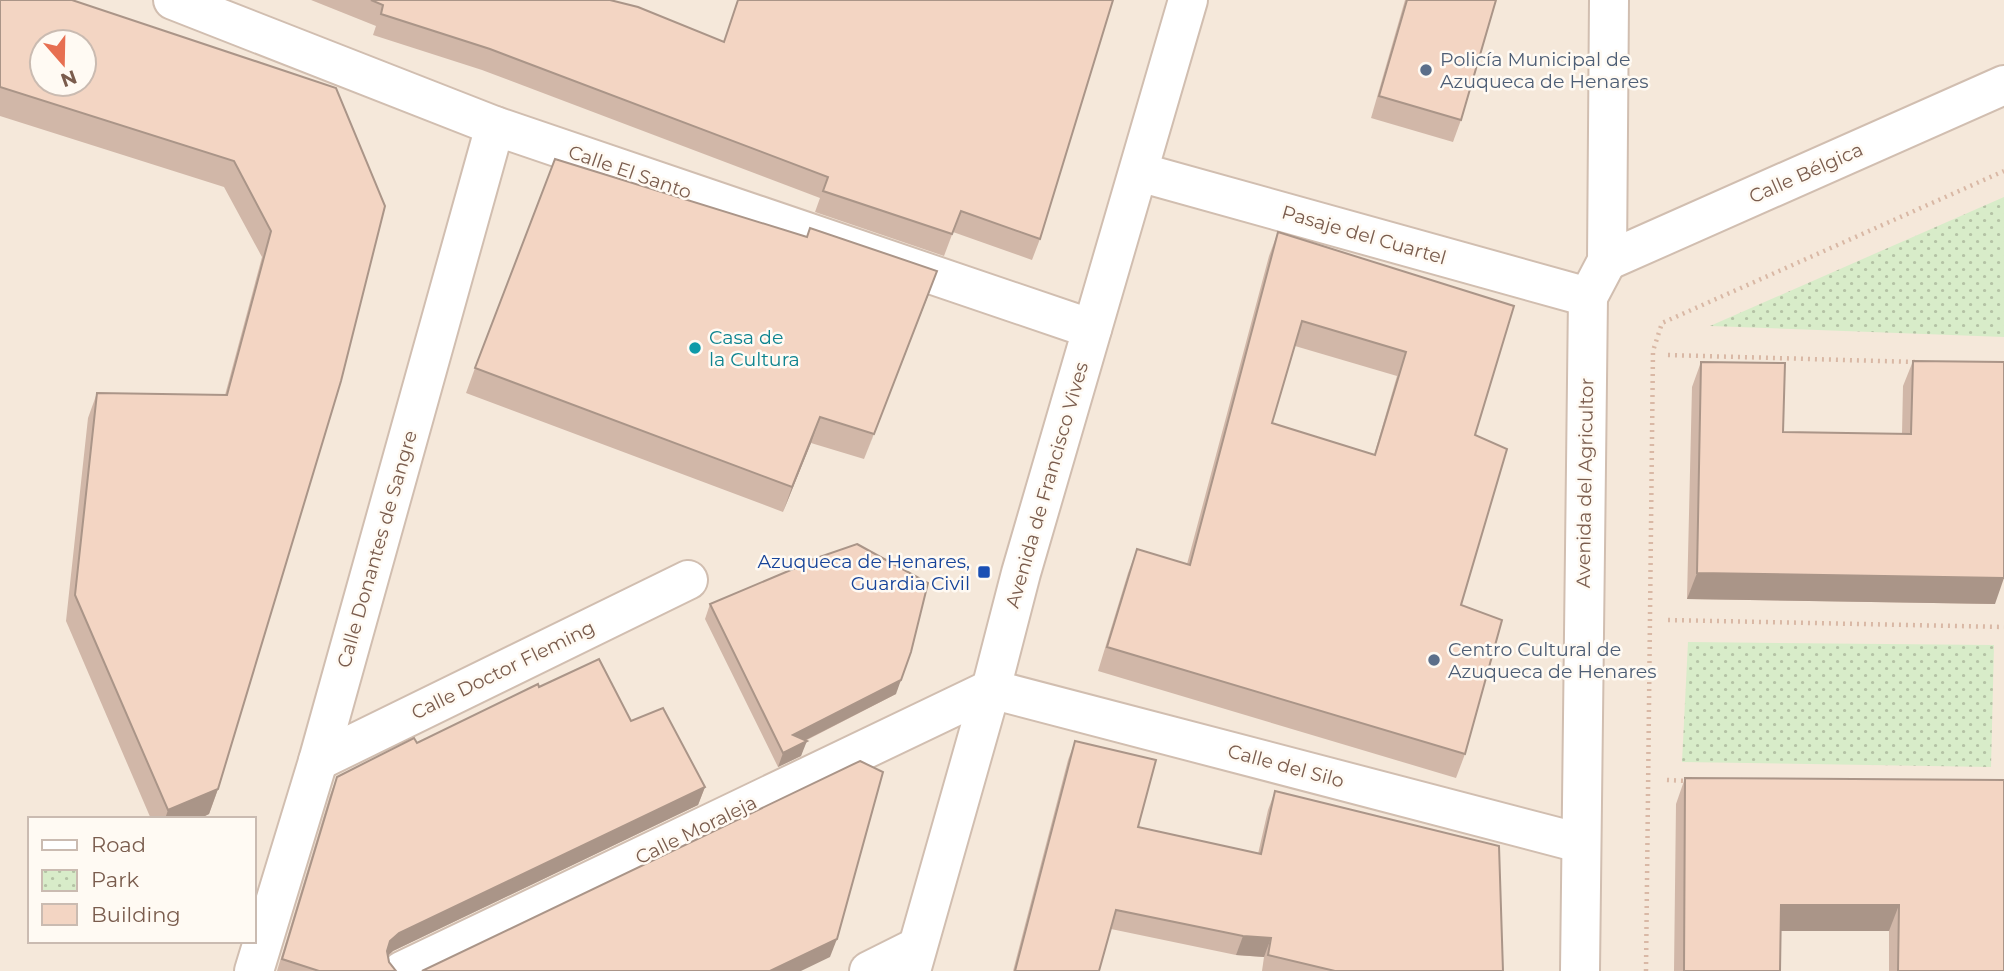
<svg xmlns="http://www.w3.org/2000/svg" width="2004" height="971" viewBox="0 0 2004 971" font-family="Montserrat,sans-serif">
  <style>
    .residential { fill: #f5e8da; fill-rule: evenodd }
    .park { fill: url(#park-dots) }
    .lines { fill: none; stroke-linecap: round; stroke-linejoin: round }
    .minor-casing { stroke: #d1beb0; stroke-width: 42 }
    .path { stroke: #d9b8a5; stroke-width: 4.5; stroke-dasharray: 2 5; stroke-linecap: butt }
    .minor { stroke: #fff; stroke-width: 38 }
    .wall { fill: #d1b7a8; fill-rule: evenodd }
    .shaded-wall { fill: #aa9588 }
    .building { fill: #f3d5c3; stroke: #aa9588; stroke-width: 2; fill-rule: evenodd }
    .service-dot { fill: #5c6f8a; stroke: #fffaf3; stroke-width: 2.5 }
    .culture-dot { fill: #0f9aa8; stroke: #fffaf3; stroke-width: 2.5 }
    .transit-dot { fill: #1a4fb4; stroke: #fffaf3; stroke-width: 2.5 }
    .labels { text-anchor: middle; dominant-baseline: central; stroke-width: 5; stroke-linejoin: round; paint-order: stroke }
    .service-label { font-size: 19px; fill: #4e5e75; stroke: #fffaf3; text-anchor: start }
    .street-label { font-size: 19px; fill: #7a5c4d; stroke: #fffaf3 }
    .culture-label { font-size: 19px; fill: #0d838f; stroke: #fffaf3; text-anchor: start }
    .transit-label { font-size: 19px; fill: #164399; stroke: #fffaf3; text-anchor: end }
  </style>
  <defs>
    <pattern id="park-dots" width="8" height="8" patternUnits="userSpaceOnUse" patternTransform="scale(1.75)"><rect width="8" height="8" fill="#d8ecc9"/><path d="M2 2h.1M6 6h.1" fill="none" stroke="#b4c2a5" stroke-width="1.8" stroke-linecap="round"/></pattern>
  </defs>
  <rect width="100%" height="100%" fill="#fdf6ec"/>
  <path class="residential" d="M0,0h2004v971h-2004zM42,42h42v42h-42zM30,819h224v122h-224z"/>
  <g class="park">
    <polygon points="2004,197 2004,337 1710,326"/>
    <polygon points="1688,642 1994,645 1991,767 1682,762"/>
  </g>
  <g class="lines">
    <g class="minor-casing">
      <g id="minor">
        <polyline points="173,0 495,126 1092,329"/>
        <polyline points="1139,172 1588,297"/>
        <polyline points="1607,261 2004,85"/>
        <polyline points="991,689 1580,843"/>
        <polyline points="318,761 688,580"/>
        <polyline points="254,971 318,761 495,126"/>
        <polyline points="402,971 991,689"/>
        <polyline points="869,971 917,947"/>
        <polyline points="911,971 991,689 1021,573 1188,0"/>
        <polyline points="1580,971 1588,297 1607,261 1609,0"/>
      </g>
    </g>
    <g class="path">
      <polyline points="1668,355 1916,362"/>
      <polyline points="1668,620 2004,627"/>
      <polyline points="1667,780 1688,781"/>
      <polyline points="1646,971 1653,351 1662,323 2004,171"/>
    </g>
    <use href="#minor" class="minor"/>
  </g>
  <g class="wall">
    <polygon points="0,0 336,88 218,789 209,814 199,819 151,819 66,621 88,418 97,393 225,395 262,257 224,187 0,116"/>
    <polygon points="311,0 610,0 1040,239 1032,260 953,232 944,256 815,212 820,198 482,70 373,35 376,26"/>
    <polygon points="1405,0 1496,0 1461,120 1453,142 1371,118"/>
    <path d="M1278,232l236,74 -39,129 -14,170 4,149 -9,24 -358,-107 30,-98 9,-24 50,15 82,-308zM1295,346l102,30 -23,79 -102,-32z"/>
    <polygon points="806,237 937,271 864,459 811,443 783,512 466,393 475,368"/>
    <polygon points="1913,361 1995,604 1687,599 1692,387 1701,362 1783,432 1902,434 1903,386"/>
    <polygon points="805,562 896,694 805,741 801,756 778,767 705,619 710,604 804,564"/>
    <polygon points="539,687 631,721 705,787 698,805 393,951 388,956 389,962 396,971 277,971 330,795 337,777 417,743"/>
    <polygon points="1075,741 1138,827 1258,854 1268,810 1275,791 1503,971 1262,971 1264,957 1236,955 1111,929 1099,971 1013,971 1068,760"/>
    <polygon points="1685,778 2004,780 2004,971 1889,971 1889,931 1781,931 1780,971 1674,971 1676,804"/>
  </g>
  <g class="shaded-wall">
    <polygon points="937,271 928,296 864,459 874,434"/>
    <polygon points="820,417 811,443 783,512 792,487"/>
    <polygon points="1697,573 2004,578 1995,604 1687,599"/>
    <polygon points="901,680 896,694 788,749 793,735"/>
    <polygon points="807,741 801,756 778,767 783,753"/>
    <polygon points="705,787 698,805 393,951 384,959 390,941 399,933"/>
    <polygon points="218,789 209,814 199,819 165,819 168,810"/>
    <polygon points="1781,905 1899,905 1889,931 1771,931"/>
    <polygon points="1243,936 1271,938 1264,957 1236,955"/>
    <polygon points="837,939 830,957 801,971 770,971"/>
  </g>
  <g class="building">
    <path d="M0,0h72l264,88 49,118 -44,175 -123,408 -50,21 -93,-215 22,-202 130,2 44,-164 -37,-70 -234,-74zM42,42h42v42h-42z"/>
    <polygon points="371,0 610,0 638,7 724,42 738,0 1113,0 1040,239 961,211 952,234 823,191 828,177 490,49 381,14 383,5"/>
    <polygon points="1407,0 1496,0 1461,120 1379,96"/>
    <polygon points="555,159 807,237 810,228 937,271 874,434 820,417 792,487 475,368"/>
    <path d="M1278,232l236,74 -39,129 32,14 -46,156 41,15 -37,134 -358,-107 30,-98 53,16zM1302,321l104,31 -31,103 -103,-32z"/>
    <polygon points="1913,361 2004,362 2004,578 1697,573 1701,362 1785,363 1783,432 1911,434"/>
    <polygon points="857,544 928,583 911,652 901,680 793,735 807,741 783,753 710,604 805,564 805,562"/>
    <polygon points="599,659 631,721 663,708 705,787 399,933 390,941 387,951 389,962 396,971 319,971 282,959 337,777 414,738 417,743 538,684 539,687"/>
    <polygon points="1075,741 1156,760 1138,827 1261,854 1275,791 1499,846 1503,971 1335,971 1268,955 1271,938 1243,936 1116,910 1099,971 1015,971"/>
    <polygon points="860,761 883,772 837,939 770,971 422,971"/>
    <polygon points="1685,778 2004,780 2004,971 1898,971 1899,905 1781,905 1780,971 1684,971"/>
  </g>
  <g class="service-dot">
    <circle cx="1426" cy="70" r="7"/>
    <circle cx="1434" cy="660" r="7"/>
  </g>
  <circle class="culture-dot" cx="695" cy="348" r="7"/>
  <rect class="transit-dot" x="977" y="565" width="14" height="14" rx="3.5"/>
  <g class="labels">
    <g class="service-label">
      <text x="1440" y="59">Policía Municipal de<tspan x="1440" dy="22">Azuqueca de Henares</tspan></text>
      <text x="1448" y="649">Centro Cultural de<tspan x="1448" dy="22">Azuqueca de Henares</tspan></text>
    </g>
    <g class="street-label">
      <text transform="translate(630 172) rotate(19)">Calle El Santo</text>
      <text transform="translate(1806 173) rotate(-24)">Calle Bélgica</text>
      <text transform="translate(1364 235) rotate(16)">Pasaje del Cuartel</text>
      <text transform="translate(1585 483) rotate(-89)">Avenida del Agricultor</text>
      <text transform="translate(1047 485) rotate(-74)">Avenida de Francisco Vives</text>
      <text transform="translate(377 549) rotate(-74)">Calle Donantes de Sangre</text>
      <text transform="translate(503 670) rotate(-26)">Calle Doctor Fleming</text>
      <text transform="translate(1286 766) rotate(15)">Calle del Silo</text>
      <text transform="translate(696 830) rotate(-26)">Calle Moraleja</text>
    </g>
    <g class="culture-label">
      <text x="709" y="337">Casa de<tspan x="709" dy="22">la Cultura</tspan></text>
    </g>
    <g class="transit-label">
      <text x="970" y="561">Azuqueca de Henares,<tspan x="970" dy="22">Guardia Civil</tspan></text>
    </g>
  </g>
  <rect x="28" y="817" width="228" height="126" fill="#fffaf3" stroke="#cabbb1" stroke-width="2"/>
  <rect x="42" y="840" width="35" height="10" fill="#ffffff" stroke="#cabbb1" stroke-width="2"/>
  <text x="91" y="852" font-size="21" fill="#7a5c4d">Road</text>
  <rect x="42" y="870" width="35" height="21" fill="url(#park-dots)" stroke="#cabbb1" stroke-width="2"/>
  <text x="91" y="887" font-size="21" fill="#7a5c4d">Park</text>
  <rect x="42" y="904" width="35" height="21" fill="#f3d5c3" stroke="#cabbb1" stroke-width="2"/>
  <text x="91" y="922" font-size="21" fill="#7a5c4d">Building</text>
  <g transform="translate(63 63) rotate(160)"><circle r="33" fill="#fffaf3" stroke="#cabbb1" stroke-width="2"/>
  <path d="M0-5L12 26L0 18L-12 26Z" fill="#e76f51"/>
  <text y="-10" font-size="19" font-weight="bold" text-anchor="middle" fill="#7a5c4d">N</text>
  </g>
</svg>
